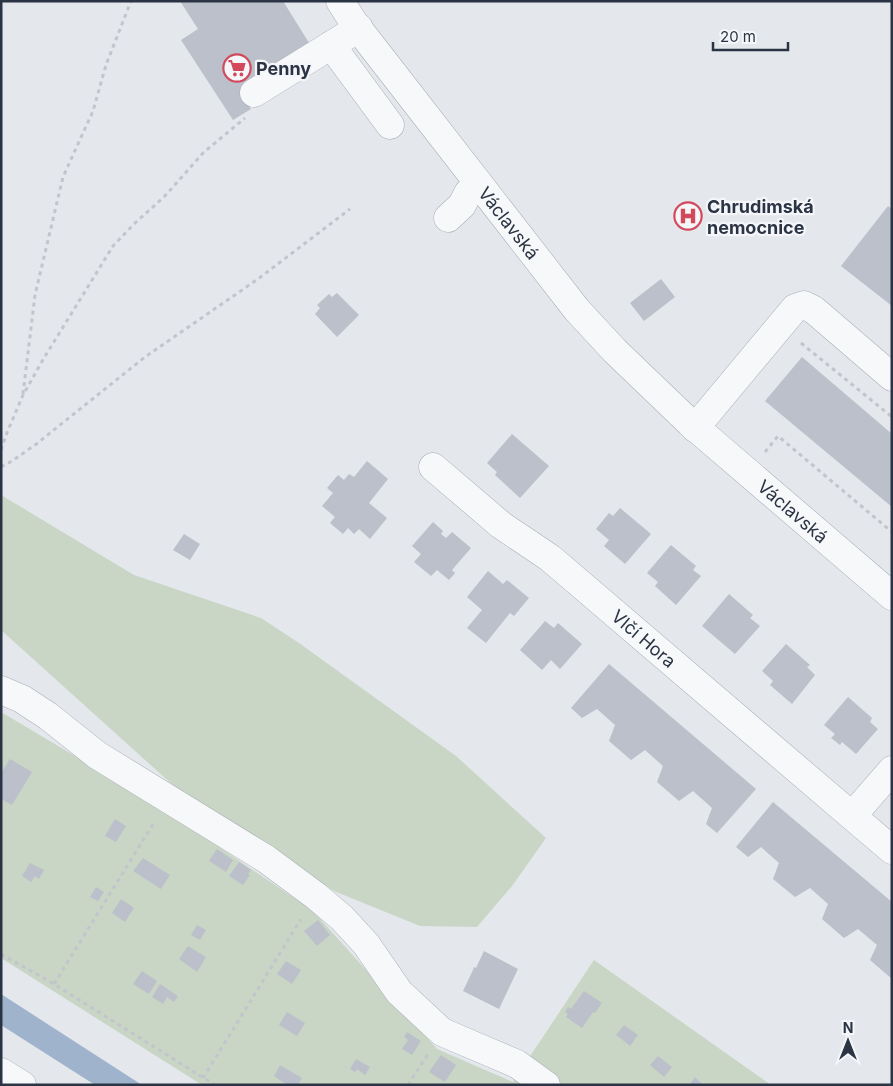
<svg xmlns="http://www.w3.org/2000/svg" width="893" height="1086" viewBox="0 0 893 1086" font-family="Inter,sans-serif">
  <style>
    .green { fill: #c9d6c5 }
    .water { fill: #9fb4cc }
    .building { fill: #bbc0ca }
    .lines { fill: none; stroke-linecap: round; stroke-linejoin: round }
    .minor-casing { stroke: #a9aeb7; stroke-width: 29 }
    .path { stroke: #c2c5cb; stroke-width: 3; stroke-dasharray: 4 4; stroke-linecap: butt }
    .minor { stroke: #f7f8fa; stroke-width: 28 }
    .labels { text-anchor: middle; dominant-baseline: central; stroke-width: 4.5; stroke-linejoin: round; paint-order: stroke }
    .poi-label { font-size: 18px; font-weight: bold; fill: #2b3445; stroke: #f4f6f9; text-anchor: start }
    .street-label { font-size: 18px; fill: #2b3445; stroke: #f4f6f9 }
  </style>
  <rect width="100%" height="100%" fill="#e4e7ec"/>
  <g class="green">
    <polygon points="1,495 134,575 261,618 299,643 456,756 546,838 512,886 477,927 420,926 334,891 185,796 1,630"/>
    <polygon points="1,712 159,806 313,911 437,1049 513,1082 594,960 771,1085 202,1085 1,958"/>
  </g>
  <polygon class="water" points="1,994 142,1085 95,1085 1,1025"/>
  <g class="building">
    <polygon points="180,1 283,1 311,46 240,91 251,109 233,120 181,40 198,29"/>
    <polygon points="888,206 892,209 892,306 841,266"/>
    <polygon points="661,279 675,297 644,321 630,303"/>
    <polygon points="337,293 359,315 337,337 315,314 320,308 317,305 329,294 332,297"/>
    <polygon points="802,357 892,434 892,507 765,401"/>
    <polygon points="512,434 549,466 520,498 495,475 497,472 487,463"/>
    <polygon points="367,461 388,479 369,503 387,518 370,539 359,529 354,534 348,528 343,534 330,523 335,517 322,506 333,493 327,488 338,475 344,480 349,474 354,477"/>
    <polygon points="620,508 651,534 625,564 604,546 609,540 596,529 609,513 613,516"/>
    <polygon points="433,522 443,531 441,534 446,538 452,532 471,548 452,570 455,573 449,580 437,570 431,576 414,562 421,554 412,546"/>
    <polygon points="184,534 200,544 190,560 173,550"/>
    <polygon points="671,545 696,566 693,570 701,576 676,605 655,586 658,582 647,573"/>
    <polygon points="488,571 503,584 507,580 529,598 514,616 510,613 486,643 467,628 482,610 467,597"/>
    <polygon points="729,594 753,615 750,618 760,626 735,654 702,626"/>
    <polygon points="545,621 554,628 558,623 582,644 560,669 551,660 542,670 520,650"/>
    <polygon points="786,644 810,665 807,667 815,675 792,704 770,685 773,681 762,671"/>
    <polygon points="609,664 756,789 717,833 706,824 712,808 693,791 679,801 657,782 663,766 645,750 631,760 609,741 615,725 597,709 582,718 571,708"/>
    <polygon points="848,697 872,718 870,722 878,729 856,754 842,742 840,745 831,738 835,734 824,725"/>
    <polygon points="10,759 32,772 12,805 1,799 1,773"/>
    <polygon points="773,802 892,902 892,979 870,960 877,945 858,929 844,938 822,919 828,904 810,888 795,897 773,879 779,863 761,847 748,857 736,847"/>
    <polygon points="115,819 126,826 116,842 105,836"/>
    <polygon points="217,849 233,860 226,872 209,861"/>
    <polygon points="143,858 170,875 161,889 133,871"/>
    <polygon points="239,862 251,870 248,874 250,875 243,885 229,876"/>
    <polygon points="30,863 44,870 39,879 35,876 31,882 22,876"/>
    <polygon points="96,887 104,892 98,901 90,897"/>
    <polygon points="121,899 134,908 125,922 112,913"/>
    <polygon points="318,920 330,935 317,946 304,931"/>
    <polygon points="197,925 206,930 200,940 191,935"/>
    <polygon points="188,946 206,957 197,972 179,959"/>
    <polygon points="484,951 518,969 499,1009 463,991 473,970 474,967 476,968"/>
    <polygon points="286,961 301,970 292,984 277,974"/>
    <polygon points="142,971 157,981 149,994 133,984"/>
    <polygon points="160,984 178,996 174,1002 167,997 163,1004 152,997"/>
    <polygon points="584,991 602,1003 595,1013 593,1012 582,1028 566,1017 568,1014 565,1012 568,1007 571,1009"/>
    <polygon points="287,1012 305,1023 297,1036 279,1025"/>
    <polygon points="624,1025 638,1035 630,1046 616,1035"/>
    <polygon points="407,1032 421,1041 412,1055 402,1049 408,1040 404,1037"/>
    <polygon points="441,1055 456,1065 445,1082 429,1072"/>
    <polygon points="658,1056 672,1067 664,1077 650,1065"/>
    <polygon points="356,1059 370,1067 365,1075 357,1069 355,1072 350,1069"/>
    <polygon points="280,1065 302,1078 298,1085 287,1085 274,1076"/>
    <polygon points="695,1077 703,1085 689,1085"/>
  </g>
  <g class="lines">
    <g class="minor-casing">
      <g id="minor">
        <path id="s1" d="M340,1l14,22 223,287 38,41 74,71 203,174"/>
        <polyline points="331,45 390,125"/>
        <polyline points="254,93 359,28"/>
        <polyline points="448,218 462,205 468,193 479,184"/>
        <polyline points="695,428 795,308 804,305 814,310 892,377"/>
        <path id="s2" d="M433,467l68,58 49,33 302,258"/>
        <polyline points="1,690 22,699 48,716 97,755 266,859 316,896 342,918 366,944 399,992 442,1032 517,1064 546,1085"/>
        <polyline points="892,770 852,816 892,850"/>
        <polyline points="1,1072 22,1085"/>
      </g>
    </g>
    <g class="path">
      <polyline points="801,343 892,417"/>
      <polyline points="23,394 35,295 63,177 93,111 106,65 131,1"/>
      <polyline points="1,450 6,435 23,395 44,358 113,246 135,223 164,197 203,153 245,118"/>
      <polyline points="765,452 778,436 892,532"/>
      <polyline points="1,467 12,461 35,445 145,357 258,279 350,209"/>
      <polyline points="1,954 54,984 215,1085"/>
      <polyline points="54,984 155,821"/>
      <polyline points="203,1078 301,919"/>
      <polyline points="408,1085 428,1054"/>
    </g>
    <use href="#minor" class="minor"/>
  </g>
  <defs>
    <g id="supermarket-ring" transform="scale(1.4375)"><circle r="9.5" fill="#f4f6f9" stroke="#d1495b" stroke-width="1.5"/><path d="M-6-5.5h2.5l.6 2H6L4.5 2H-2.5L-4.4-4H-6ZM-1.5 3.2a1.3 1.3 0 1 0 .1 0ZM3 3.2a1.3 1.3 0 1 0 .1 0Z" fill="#d1495b"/></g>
    <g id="hospital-ring" transform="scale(1.4375)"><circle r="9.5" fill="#f4f6f9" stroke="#d1495b" stroke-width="1.5"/><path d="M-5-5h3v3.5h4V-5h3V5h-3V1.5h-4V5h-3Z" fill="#d1495b"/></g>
  </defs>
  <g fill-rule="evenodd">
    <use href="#supermarket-ring" x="237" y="68"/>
    <use href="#hospital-ring" x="688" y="216"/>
  </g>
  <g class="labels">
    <g class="poi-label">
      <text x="256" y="68">Penny</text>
      <text x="707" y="206">Chrudimská<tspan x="707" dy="21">nemocnice</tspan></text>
    </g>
    <g class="street-label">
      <text stroke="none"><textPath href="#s1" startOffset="279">Václavská</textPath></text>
      <text stroke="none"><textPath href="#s1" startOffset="685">Václavská</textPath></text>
      <text stroke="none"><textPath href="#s2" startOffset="272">Vlčí Hora</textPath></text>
    </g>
  </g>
  <rect width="893" height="1086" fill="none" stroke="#2b3445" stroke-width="5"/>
  <g transform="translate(848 1041)" stroke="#f4f6f9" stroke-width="4" paint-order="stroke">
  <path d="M0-4L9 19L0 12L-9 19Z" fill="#2b3445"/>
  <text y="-8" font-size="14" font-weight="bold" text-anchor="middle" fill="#2b3445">N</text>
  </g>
  <path d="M713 42v8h75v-8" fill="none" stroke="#2b3445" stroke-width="2.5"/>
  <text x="720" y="42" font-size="15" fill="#2b3445" stroke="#f4f6f9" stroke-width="4" paint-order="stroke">20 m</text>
</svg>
